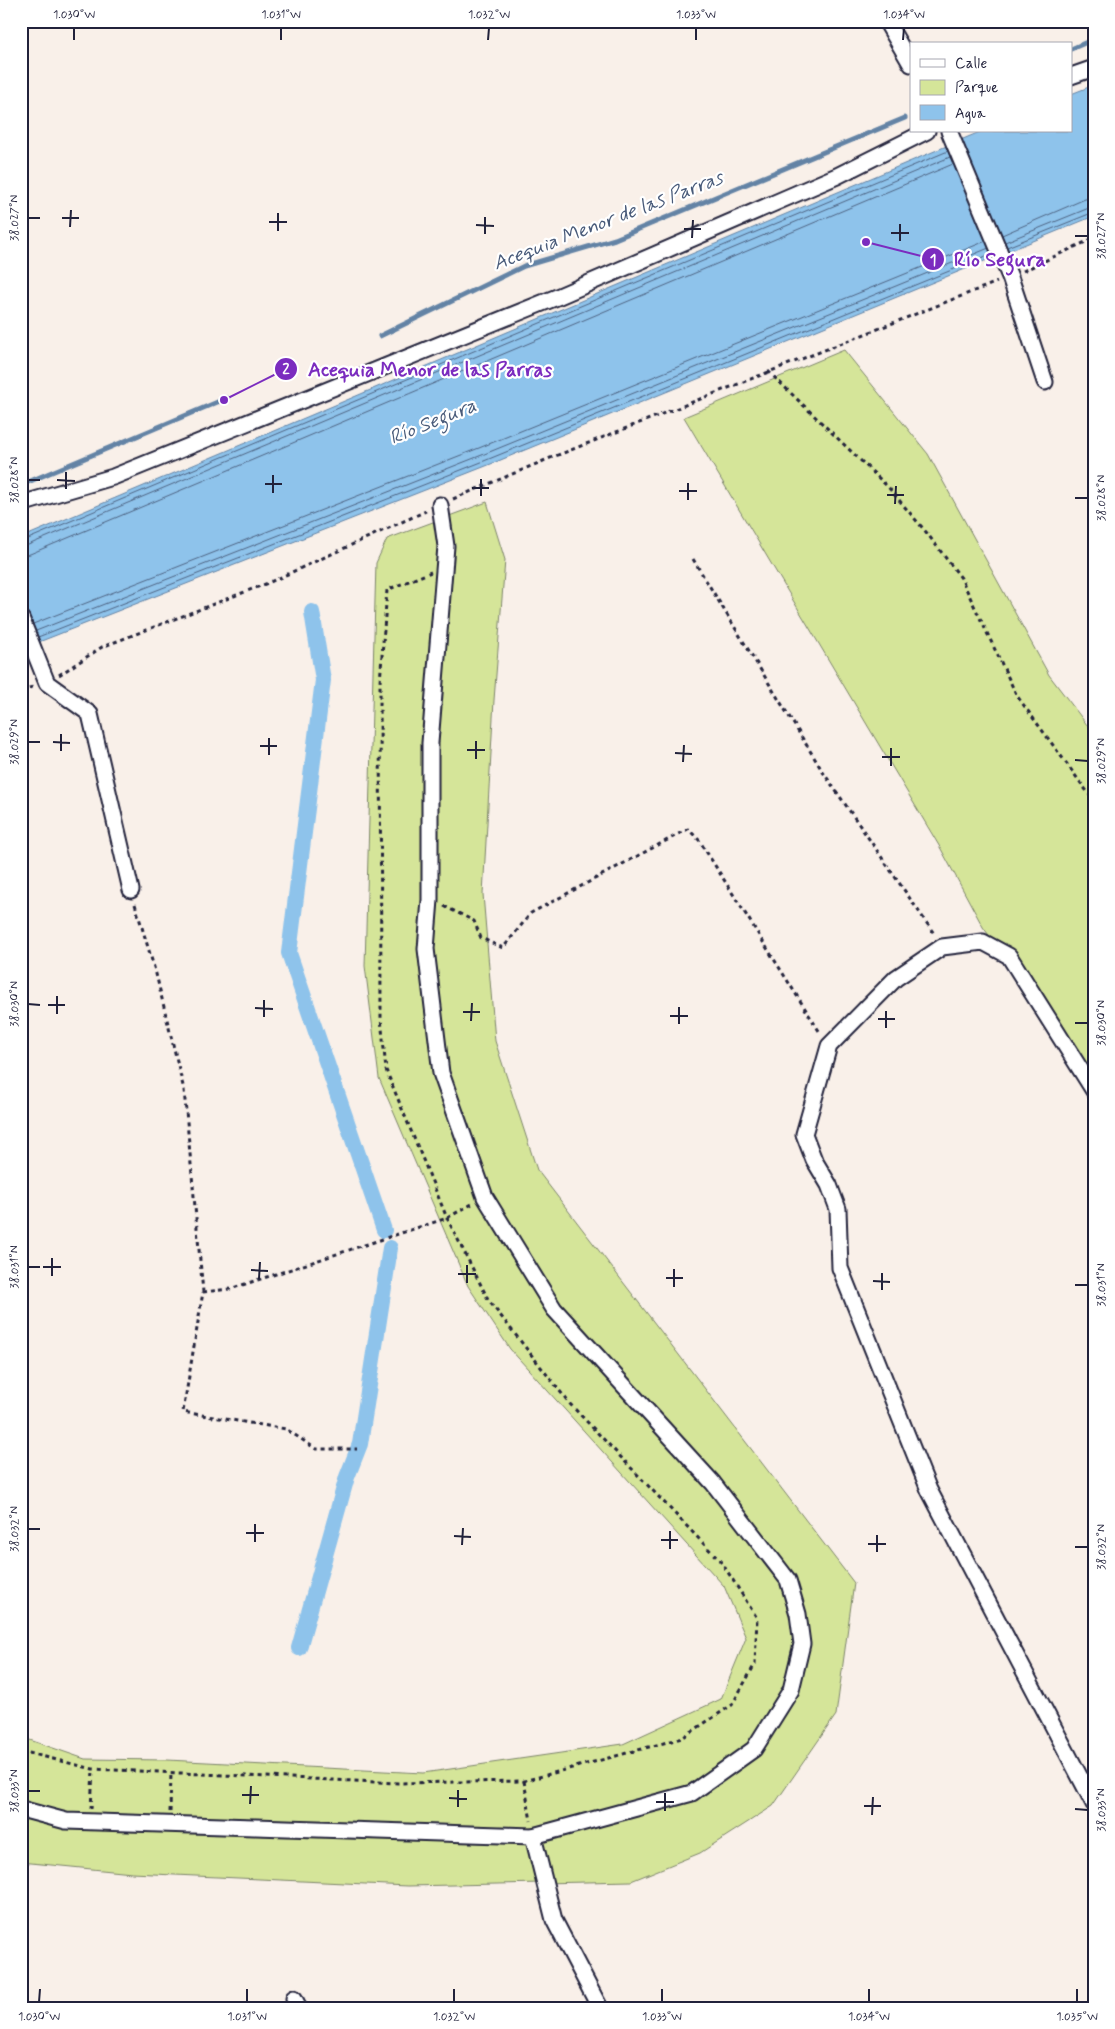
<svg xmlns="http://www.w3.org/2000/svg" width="1115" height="2029" viewBox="0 0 1115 2029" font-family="Mynerve,sans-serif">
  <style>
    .green { fill: #d5e599; stroke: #7c846a }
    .water { fill: #8ec3eb; stroke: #6383a5 }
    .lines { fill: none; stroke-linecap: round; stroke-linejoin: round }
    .shore { stroke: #4d6281; stroke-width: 1 }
    .stream { stroke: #6383a5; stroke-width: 5 }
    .canal { stroke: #8ec3eb; stroke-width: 16 }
    .street-casing { stroke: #22223b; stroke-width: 19 }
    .path { stroke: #22223b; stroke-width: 3; stroke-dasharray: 4 4; stroke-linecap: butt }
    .street { stroke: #fff; stroke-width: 15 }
    .ticks { fill: none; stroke: #22223b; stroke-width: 2 }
    .labels { text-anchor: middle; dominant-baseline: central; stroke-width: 4.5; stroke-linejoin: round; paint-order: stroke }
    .water-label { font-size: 20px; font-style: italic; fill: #485a79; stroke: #fff }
    .leader { fill: none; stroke: #7b2cbf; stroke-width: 2 }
    .callout-dot { fill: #7b2cbf; stroke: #fff; stroke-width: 2 }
    .mark-label { font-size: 15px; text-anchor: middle; font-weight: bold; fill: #fff }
    .callout-label { font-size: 20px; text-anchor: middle; font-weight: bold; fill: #7b2cbf; stroke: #fff; stroke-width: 4.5; stroke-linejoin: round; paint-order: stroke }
    .neatline { fill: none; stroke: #22223b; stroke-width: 2 }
    .ticks-label { font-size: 12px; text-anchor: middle; fill: #22223b }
  </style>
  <rect width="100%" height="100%" fill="#f9f0e9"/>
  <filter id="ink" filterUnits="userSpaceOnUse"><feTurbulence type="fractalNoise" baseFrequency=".02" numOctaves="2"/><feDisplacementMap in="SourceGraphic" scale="10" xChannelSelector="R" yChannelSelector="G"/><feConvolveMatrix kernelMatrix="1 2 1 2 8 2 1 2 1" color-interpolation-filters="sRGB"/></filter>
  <g filter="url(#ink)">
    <g class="green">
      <polygon points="844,350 928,454 1049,675 1094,734 1094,1080 983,927 941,849 684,417"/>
      <polygon points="487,502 505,560 494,700 483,894 495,1041 537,1170 854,1583 836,1715 773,1806 700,1853 631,1881 408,1886 132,1873 21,1862 21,1737 85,1759 167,1760 423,1773 623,1744 721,1699 746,1638 724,1586 510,1349 468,1286 379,1078 365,966 376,563 387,539"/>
    </g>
    <polygon class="water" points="1094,85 1094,216 486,466 21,649 21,538 982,131 1071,131 1071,94"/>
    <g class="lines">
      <g class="shore">
        <polyline points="1002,235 1085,199 1094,198"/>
        <polyline points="1005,242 1094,206"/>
        <polyline points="1007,247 1094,212"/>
        <polyline points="21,542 948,151"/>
        <polyline points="21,548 950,157"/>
        <polyline points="21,556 30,554 953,164"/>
        <polyline points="33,624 479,448 986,241"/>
        <polyline points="36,631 482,455 989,248"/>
        <polyline points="38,637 484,461 991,254"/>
      </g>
      <g class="stream">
        <polyline points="1071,49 1094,39"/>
        <polyline points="380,336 524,266 615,239 905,118"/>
        <polyline points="21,485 227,398"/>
      </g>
      <g class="canal">
        <polyline points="312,612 323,680 289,953 384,1230"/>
        <polyline points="299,1648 347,1477 360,1444 390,1248"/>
      </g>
      <g class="street-casing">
        <g id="street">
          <polyline points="886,21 911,64"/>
          <polyline points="1071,76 1094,68"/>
          <polyline points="949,131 1010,277 1045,382"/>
          <polyline points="21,504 113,477 557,297 837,176 927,131"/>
          <polyline points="21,618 47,683 90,714 131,890"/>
          <polyline points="1094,1091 1009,956 983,942 942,947 896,978 829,1046 804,1134 814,1160 829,1185 838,1209 840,1268 929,1490 1094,1804"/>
          <polyline points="21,1809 66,1821 533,1836 692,1793 754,1749 791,1690 802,1644 798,1614 788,1580 713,1483 554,1309 485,1197 441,1073 426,949 430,900 430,743 446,546 440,505"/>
          <polyline points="533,1836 554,1920 600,2008"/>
          <polyline points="294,1998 299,2008"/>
        </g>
      </g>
      <g class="path">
        <polyline points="1023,271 1094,238"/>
        <polyline points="768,371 888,487 926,532 961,578 1017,696 1094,801"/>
        <polyline points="453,499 548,459 997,282"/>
        <polyline points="693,559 823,772 935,935"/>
        <polyline points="59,675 102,647 268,583 426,511"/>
        <polyline points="21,690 33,687"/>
        <polyline points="135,904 156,974 184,1090 203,1292 183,1412 286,1429 316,1449 357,1449"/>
        <polyline points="444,906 474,921 481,938 503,948 531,913 688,829 699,840 821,1034"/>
        <polyline points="203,1292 230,1289 447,1218 472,1204"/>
        <polyline points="21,1751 93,1769 398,1783 524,1781 682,1738 732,1705 755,1664 757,1618 722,1563 570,1404 489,1301 447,1218 386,1070 381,1018 380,682 387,590 431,572"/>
        <polyline points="524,1781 531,1821"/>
        <polyline points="91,1809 93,1769"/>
        <polyline points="170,1812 171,1772"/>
      </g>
      <use href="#street" class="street"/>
    </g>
  </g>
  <path class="ticks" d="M74,40v-12M281,40v-12M488,40l1,-12M696,40v-12M903,40l1,-12M28,218h12M62,218h17M269,222h18M476,225l18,1M70,227l1,-17M684,229h17M278,231v-18M891,233h18M485,234v-17M1075,236h13M692,238l1,-18M900,241v-17M28,480h12M57,480l18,1M265,484h17M472,488h17M66,489v-17M679,491h18M273,493v-18M887,495h17M481,496v-17M1075,498h13M688,500v-17M895,504l1,-18M28,742h12M53,742l17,1M260,746h17M467,750h18M61,751v-17M675,753l17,1M269,755v-17M882,757h18M476,759v-18M1075,760l13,1M683,762l1,-17M891,766v-18M28,1004l12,1M48,1005h17M255,1008l18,1M463,1012h17M57,1014v-18M670,1016h18M264,1017v-17M878,1019h17M471,1021l1,-18M1075,1023h13M679,1024v-17M886,1028v-17M28,1267h12M43,1267h18M251,1270l17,1M458,1274h18M52,1276v-18M666,1278h17M259,1279l1,-17M873,1281l17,1M467,1283v-18M1075,1285h13M674,1287v-18M882,1290v-17M28,1529h12M246,1533h18M454,1536l17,1M661,1540h17M255,1542v-18M868,1544h18M462,1545l1,-17M1075,1547h13M670,1549v-18M877,1552v-17M28,1791h12M242,1795h17M449,1798l18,1M656,1802h18M250,1804l1,-18M864,1806h17M458,1807v-17M1075,1809l13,1M665,1811v-18M872,1815l1,-18M39,2002l1,-13M247,2002v-13M454,2002v-13M662,2002v-13M869,2002v-13M1077,2002v-13"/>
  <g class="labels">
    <g class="water-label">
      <text transform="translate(608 221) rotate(-21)">Acequia Menor de las Parras</text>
      <text transform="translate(433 422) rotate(-22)">Río Segura</text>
    </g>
  </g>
  <path class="leader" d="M866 242L933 259M224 400L286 369"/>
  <g class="callout-dot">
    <circle cx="866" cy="242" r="5"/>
    <circle cx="224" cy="400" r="5"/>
    <circle cx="933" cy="259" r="12"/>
    <circle cx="286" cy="369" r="12"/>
  </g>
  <g class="mark-label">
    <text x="933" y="265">1</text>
    <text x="286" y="374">2</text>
  </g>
  <g class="callout-label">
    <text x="1000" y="266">Río Segura</text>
    <text x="430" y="376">Acequia Menor de las Parras</text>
  </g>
  <rect width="1115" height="2029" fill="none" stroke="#fff" stroke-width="55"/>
  <rect x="910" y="42" width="162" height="90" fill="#ffffff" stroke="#a7a7b1"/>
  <rect x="920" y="59" width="25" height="8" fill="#ffffff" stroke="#a7a7b1"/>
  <text x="955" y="68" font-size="15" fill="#22223b">Calle</text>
  <rect x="920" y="80" width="25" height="15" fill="#d5e599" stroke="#a7a7b1"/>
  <text x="955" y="92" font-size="15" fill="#22223b">Parque</text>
  <rect x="920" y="105" width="25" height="15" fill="#8ec3eb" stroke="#a7a7b1"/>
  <text x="955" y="118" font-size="15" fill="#22223b">Agua</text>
  <rect x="28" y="28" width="1060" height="1974" class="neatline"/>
  <g class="ticks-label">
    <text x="74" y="18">1.030°W</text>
    <text x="281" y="18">1.031°W</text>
    <text x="489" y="18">1.032°W</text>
    <text x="696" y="18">1.033°W</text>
    <text x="904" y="18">1.034°W</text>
    <text transform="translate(14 218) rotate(-90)" y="4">38.027°N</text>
    <text transform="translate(1101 236) rotate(-90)" y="4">38.027°N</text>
    <text transform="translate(14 480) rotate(-90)" y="4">38.028°N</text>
    <text transform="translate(1101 498) rotate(-90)" y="4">38.028°N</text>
    <text transform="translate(14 742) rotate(-90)" y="4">38.029°N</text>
    <text transform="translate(1101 761) rotate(-90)" y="4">38.029°N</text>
    <text transform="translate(14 1004) rotate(-90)" y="4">38.030°N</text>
    <text transform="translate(1101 1023) rotate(-90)" y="4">38.030°N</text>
    <text transform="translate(14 1267) rotate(-90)" y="4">38.031°N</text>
    <text transform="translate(1101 1285) rotate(-90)" y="4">38.031°N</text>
    <text transform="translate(14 1529) rotate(-90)" y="4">38.032°N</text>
    <text transform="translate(1101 1547) rotate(-90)" y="4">38.032°N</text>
    <text transform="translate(14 1791) rotate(-90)" y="4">38.033°N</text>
    <text transform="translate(1101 1810) rotate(-90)" y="4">38.033°N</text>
    <text x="39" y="2020">1.030°W</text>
    <text x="247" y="2020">1.031°W</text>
    <text x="454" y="2020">1.032°W</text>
    <text x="662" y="2020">1.033°W</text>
    <text x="869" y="2020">1.034°W</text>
    <text x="1077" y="2020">1.035°W</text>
  </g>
</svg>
